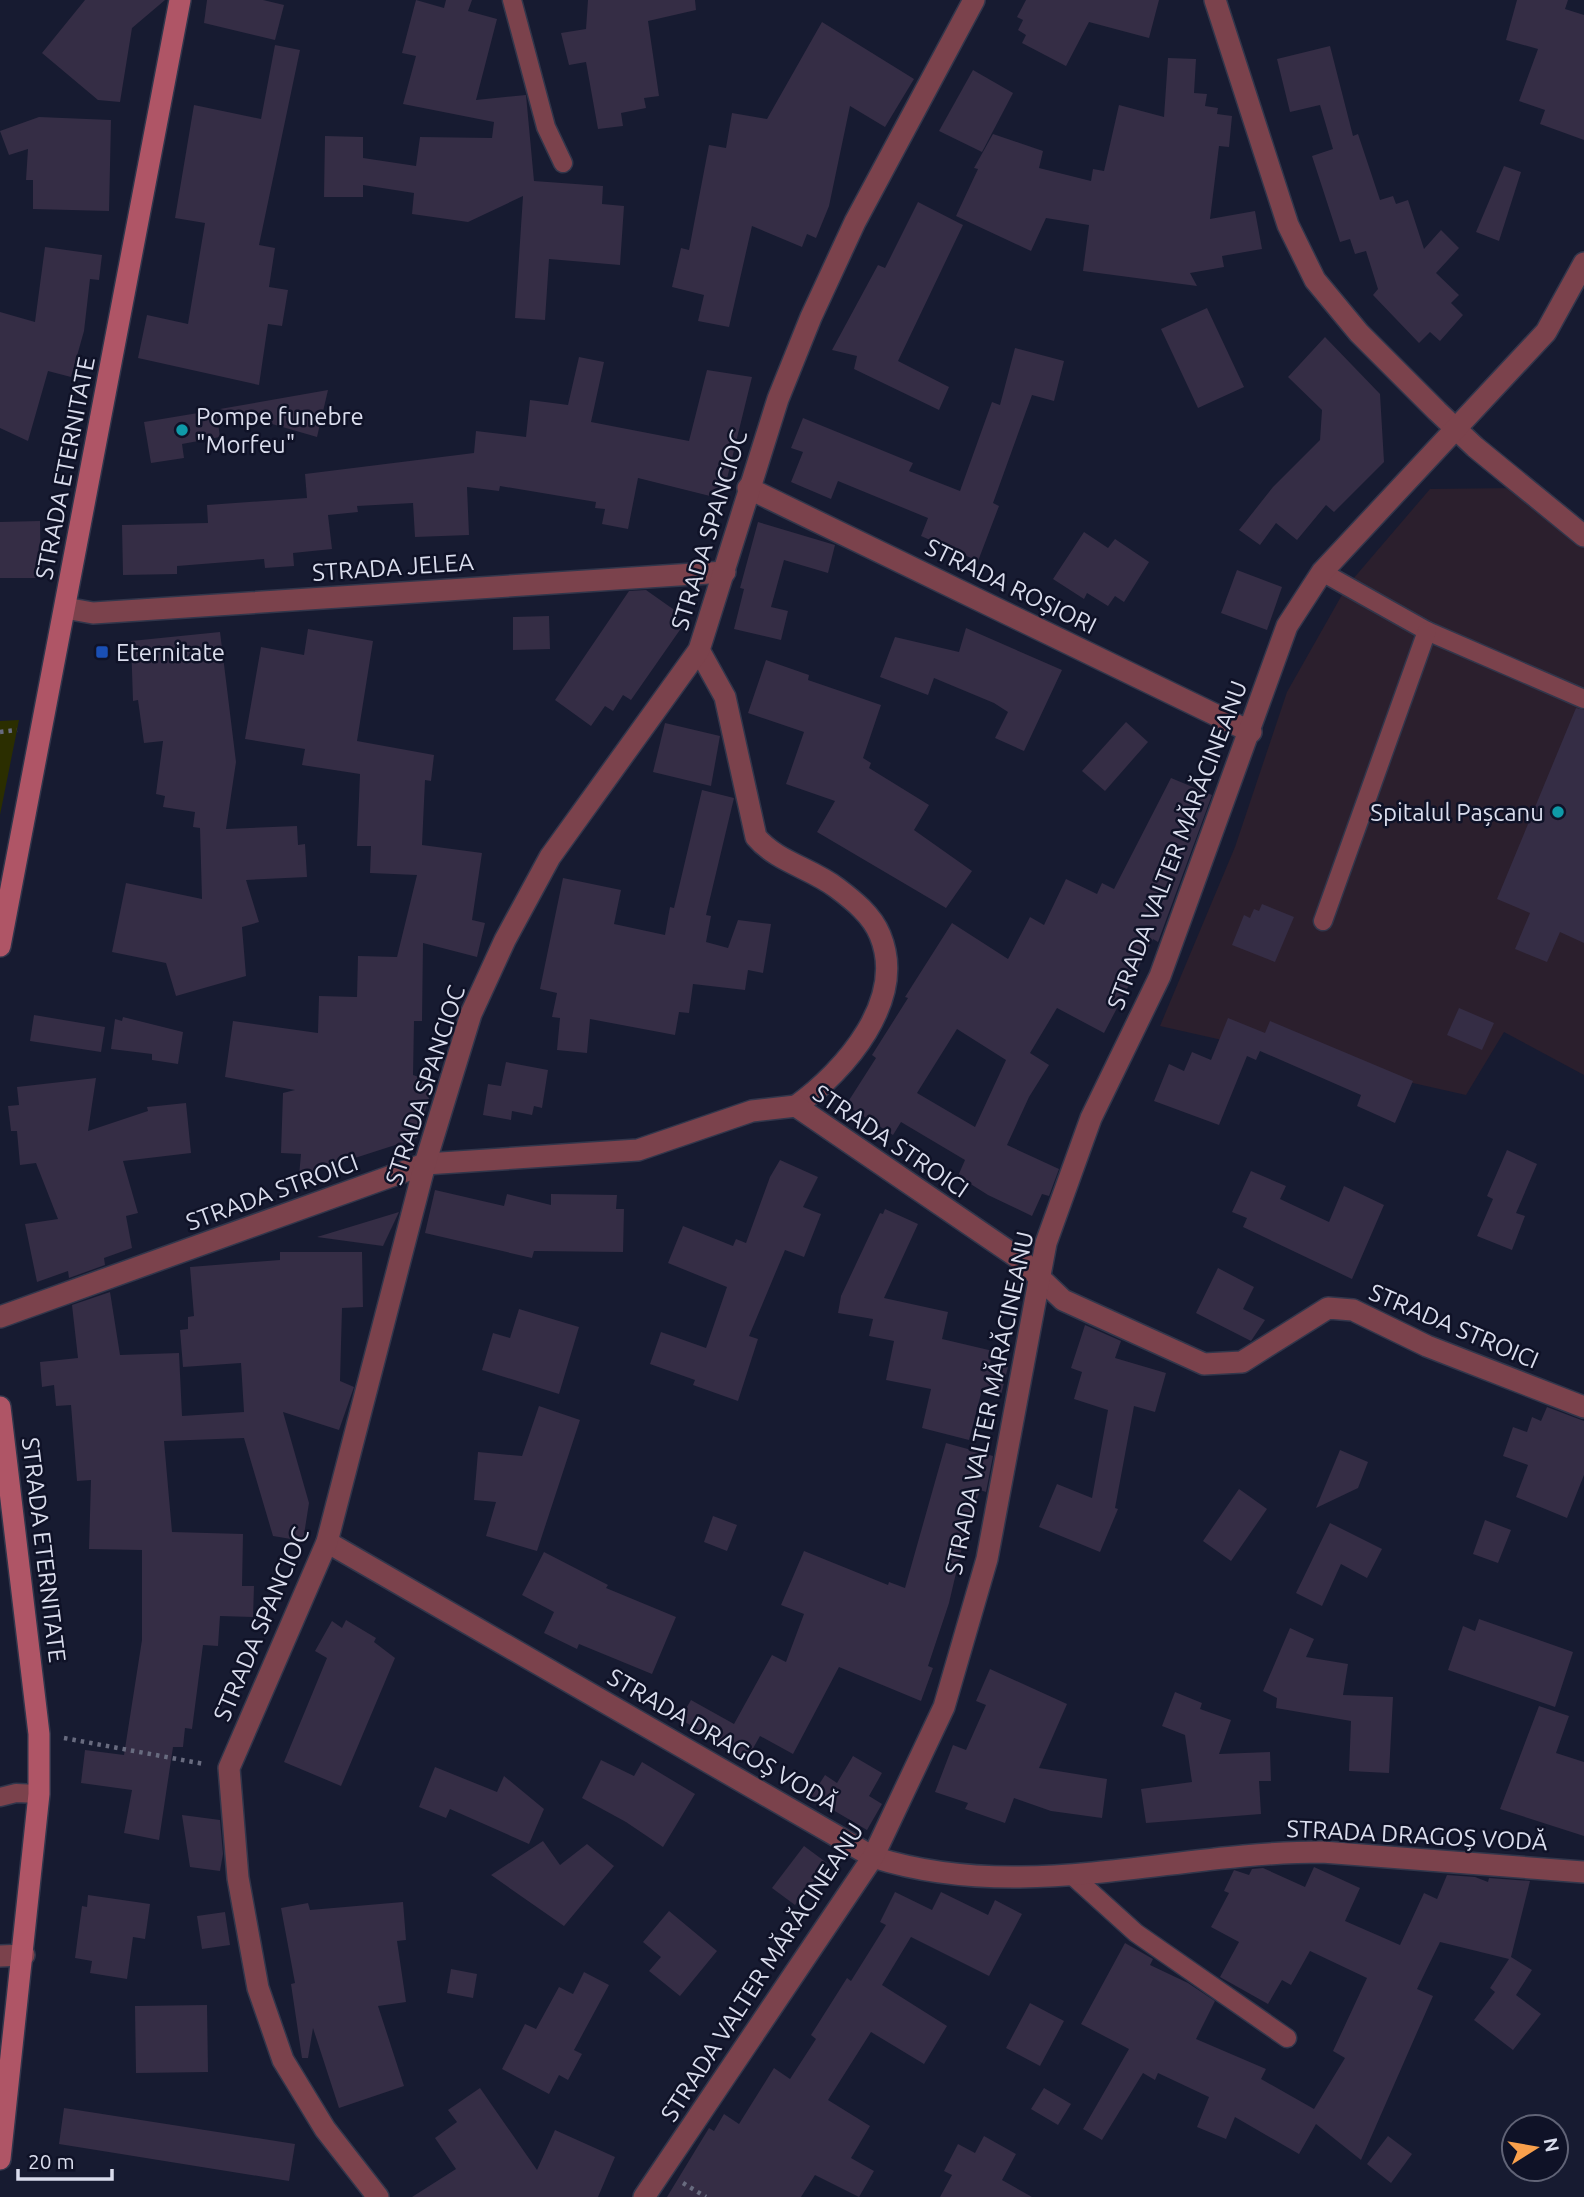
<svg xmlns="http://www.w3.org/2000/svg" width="1584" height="2197" viewBox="0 0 1584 2197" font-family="Ubuntu,sans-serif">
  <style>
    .medical { fill: #2b1f2d }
    .green { fill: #2b2e00 }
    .building { fill: #352d45; fill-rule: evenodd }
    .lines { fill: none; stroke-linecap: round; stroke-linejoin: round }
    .lane-casing { stroke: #32364b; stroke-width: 21 }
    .street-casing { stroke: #32364b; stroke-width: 24 }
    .secondary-casing { stroke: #32364b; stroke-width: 24 }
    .path { stroke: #686b7f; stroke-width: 4.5; stroke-dasharray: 3.5 5; stroke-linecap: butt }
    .lane { stroke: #7b424c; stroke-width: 18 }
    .street { stroke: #7b424c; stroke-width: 21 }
    .secondary { stroke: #af5566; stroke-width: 21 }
    .culture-dot { fill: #0f9aa8; stroke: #0f1227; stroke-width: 2.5 }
    .transit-dot { fill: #1a4fb4; stroke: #0f1227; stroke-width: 2.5 }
    .labels { text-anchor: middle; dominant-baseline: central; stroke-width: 5; stroke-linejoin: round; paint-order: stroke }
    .poi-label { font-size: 24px; fill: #dadded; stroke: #0f1227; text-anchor: start }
    .street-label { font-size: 24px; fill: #dadded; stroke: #0f1227 }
  </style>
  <rect width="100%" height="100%" fill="#171b31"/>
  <polygon class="medical" points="1518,488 1584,544 1584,1075 1504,1032 1466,1095 1160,1026 1235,847 1287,692 1347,586 1430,489"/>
  <polygon class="green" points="19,720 0,815 0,721"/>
  <g class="building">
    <polygon points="85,0 165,0 132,28 120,102 98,100 42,53"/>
    <polygon points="207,0 263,0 284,5 275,40 204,23"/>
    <polygon points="416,0 444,8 446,0 472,0 468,11 497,19 476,100 526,95 534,181 603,186 602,204 624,206 620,265 549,259 545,320 515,318 523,196 468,222 412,214 414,193 363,185 363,197 324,197 325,136 363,137 363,158 416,166 420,137 492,138 494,122 403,104 416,56 402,53"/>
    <polygon points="588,0 695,0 696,10 648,21 659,96 644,98 646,108 621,113 623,126 598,129 586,62 569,65 561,33 586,29"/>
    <polygon points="1026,0 1159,0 1149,38 1089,22 1066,66 1022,43 1026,35 1018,30 1023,20 1017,17"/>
    <polygon points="1517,0 1568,0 1565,9 1584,15 1584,140 1540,124 1545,110 1519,101 1538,49 1506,40"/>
    <polygon points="822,22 914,79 885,127 850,106 829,206 816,238 807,234 802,247 752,226 729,327 698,321 704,295 672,287 681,248 689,250 709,145 726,148 732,113 767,119"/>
    <polygon points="275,45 300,50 259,245 275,248 269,287 288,290 282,326 268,324 259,385 138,358 147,315 188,324 205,223 175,218 194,105 261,119"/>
    <polygon points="1330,46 1353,136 1358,134 1380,200 1393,196 1396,204 1408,200 1424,249 1441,230 1459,248 1436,273 1459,295 1451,303 1463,315 1440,341 1430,332 1419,343 1373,295 1378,289 1366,251 1355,254 1350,239 1340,242 1312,156 1333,149 1320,105 1290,112 1277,59"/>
    <polygon points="1168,58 1196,59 1194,93 1207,94 1205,106 1218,108 1217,114 1232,116 1229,147 1219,146 1210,219 1255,211 1262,249 1222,256 1224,267 1190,273 1197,286 1083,271 1089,225 1046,218 1031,251 956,216 978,169 974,168 993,134 1043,151 1039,168 1091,181 1093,169 1104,171 1119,105 1164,117"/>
    <polygon points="973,70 1013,93 982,152 939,131"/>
    <polygon points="39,117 111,120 109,211 33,209 33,180 26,180 28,149 9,155 0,131"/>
    <polygon points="1504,166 1521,172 1499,241 1476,232"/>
    <polygon points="918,202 963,225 898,361 949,387 939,410 854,369 857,356 832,350 878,265 885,268"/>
    <polygon points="45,247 102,255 99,280 90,279 84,331 71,377 48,371 28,441 0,428 0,312 35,322"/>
    <polygon points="1207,308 1244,387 1198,408 1161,329"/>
    <polygon points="1325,337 1380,394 1384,462 1334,512 1326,505 1297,540 1276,523 1260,545 1239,530 1273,487 1320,440 1322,410 1288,377"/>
    <polygon points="1015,348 1064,361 1054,401 1032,395 993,503 999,506 978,561 921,536 928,518 838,481 831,499 791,482 803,452 791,448 803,418 913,463 909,471 960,491 992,402 1000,405"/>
    <polygon points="579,357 604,362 591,422 689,441 707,370 752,377 722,499 638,478 628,529 602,524 605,509 595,508 596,502 500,486 499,491 467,487 469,535 415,537 413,503 357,506 358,512 328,515 332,549 293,553 294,566 265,568 264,559 177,566 177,574 123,575 122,525 208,523 207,505 307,498 305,474 474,453 476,431 526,437 530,400 568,405"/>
    <polygon points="328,390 317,437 220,409"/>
    <polygon points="216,410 220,437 182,444 184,458 151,463 144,422"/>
    <polygon points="40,521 41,578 0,578 0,522"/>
    <polygon points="758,522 835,545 828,573 784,560 771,607 788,611 781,640 734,629 744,589 740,588"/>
    <polygon points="1084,532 1108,548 1115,539 1149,562 1124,602 1115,596 1108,606 1087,593 1084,599 1053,579"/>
    <polygon points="1237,570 1282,587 1267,630 1221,613"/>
    <polygon points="646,590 680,614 676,619 684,624 631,700 623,695 613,711 605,706 591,726 555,700 629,591"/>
    <polygon points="549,616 550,649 513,650 513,617"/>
    <polygon points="966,628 1062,670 1024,751 995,738 1008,712 994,703 934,678 928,695 880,677 895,637 959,652"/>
    <polygon points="308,629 373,641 357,741 434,755 431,781 425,780 422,845 482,853 472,920 485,923 477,957 423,943 422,1021 414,1021 413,1075 434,1082 417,1138 299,1176 301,1154 281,1153 283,1093 295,1090 225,1077 233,1021 318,1033 319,996 357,997 358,956 397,957 417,875 370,873 371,846 357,846 360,774 302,765 305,749 245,739 261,647 304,655"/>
    <polygon points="220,632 236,762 226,829 297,826 298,845 305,844 307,877 246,880 259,922 242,927 246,976 176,996 166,963 112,952 126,883 202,899 200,828 193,827 195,812 163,807 165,796 156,794 163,741 144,743 138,700 133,701 131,641"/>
    <polygon points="766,660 809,675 808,680 881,705 863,758 871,763 869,768 929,805 914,830 972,871 946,908 817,832 835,801 786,784 804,732 748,713"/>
    <polygon points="1576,708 1584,710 1584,943 1560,932 1547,962 1515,949 1530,913 1497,899"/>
    <polygon points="1126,722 1148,742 1105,791 1082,771"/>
    <polygon points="665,723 720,736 711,786 653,772"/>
    <path d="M1171,778l41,17 -54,147 -5,-3 -49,94 -47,-25 -27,45 19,12 -20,32 -22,48 52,24 -10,27 -7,-2 -10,22 -44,-21 -30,-19 7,-16 -64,-38 -8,13 -47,-30 30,-47 -4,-3 36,-57 -3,-1 47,-74 56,36 22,-42 14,8 22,-46 31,15 5,-11 12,6zM957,1029l49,31 -31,67 -58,-34z"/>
    <polygon points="702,790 734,798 706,915 711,916 706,942 728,948 738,920 771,924 763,973 748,970 745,990 693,984 689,1013 679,1012 675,1035 590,1019 587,1053 557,1050 560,1018 552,1017 557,993 540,989 563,878 621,890 614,924 665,935 670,907 674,908"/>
    <polygon points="1262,904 1294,917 1275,962 1232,945 1244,915 1250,918 1254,909 1259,911"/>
    <polygon points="1459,1008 1494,1023 1482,1050 1447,1035"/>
    <polygon points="34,1015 105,1027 101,1052 30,1041"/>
    <polygon points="123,1017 183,1032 178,1064 152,1060 152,1054 111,1049 115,1019 122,1021"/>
    <polygon points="1228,1018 1265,1033 1270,1021 1413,1081 1395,1123 1357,1106 1361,1095 1260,1051 1256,1060 1247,1056 1219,1125 1154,1101 1169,1064 1184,1071 1192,1052 1211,1060"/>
    <polygon points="506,1062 548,1070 542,1108 534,1106 532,1115 512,1111 511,1120 483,1115 488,1084 501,1086"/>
    <polygon points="96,1078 88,1131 148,1111 147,1107 186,1103 191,1153 123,1161 138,1213 126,1216 132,1248 104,1258 105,1265 69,1278 68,1271 37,1282 25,1224 58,1219 36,1163 20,1165 17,1131 11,1131 8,1106 19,1105 17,1087"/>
    <polygon points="1507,1150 1537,1164 1516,1213 1525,1216 1512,1250 1477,1236 1493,1199 1487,1196"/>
    <polygon points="780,1160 818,1177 803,1207 821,1214 804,1257 785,1250 749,1336 758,1339 738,1401 693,1385 695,1380 650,1364 661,1332 706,1348 727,1287 668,1263 683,1226 733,1246 736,1239 746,1243 770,1177"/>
    <polygon points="1251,1171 1286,1186 1280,1199 1329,1222 1344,1186 1384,1205 1352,1279 1243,1227 1247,1218 1232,1212"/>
    <polygon points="435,1190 504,1206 507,1194 551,1205 551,1194 617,1195 616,1209 624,1209 623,1252 534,1251 532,1258 425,1233"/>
    <polygon points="885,1209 918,1224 884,1298 948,1312 942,1339 993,1351 990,1363 1008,1367 1001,1395 982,1390 969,1440 922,1428 931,1389 886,1380 894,1341 869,1336 873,1319 838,1313 841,1296 880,1213 883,1214"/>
    <polygon points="399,1212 383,1246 317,1237"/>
    <polygon points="280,1252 362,1252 363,1307 342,1308 340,1381 354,1387 339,1430 283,1412 309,1503 303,1541 273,1536 244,1438 164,1441 172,1532 243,1534 242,1586 254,1586 253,1617 220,1616 218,1646 203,1645 192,1729 185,1728 183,1747 173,1747 159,1840 124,1833 132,1790 81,1783 85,1750 124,1755 142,1640 142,1550 89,1549 91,1480 77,1481 71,1405 56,1406 54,1385 42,1387 40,1362 78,1358 72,1305 110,1292 120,1355 179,1353 182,1416 244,1412 241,1363 183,1367 180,1330 188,1329 188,1317 194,1316 190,1267 280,1260"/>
    <polygon points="1218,1268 1254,1287 1243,1309 1265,1320 1251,1341 1196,1313"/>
    <polygon points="519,1309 579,1327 559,1394 482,1370 493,1333 510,1338"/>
    <polygon points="1085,1325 1121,1341 1115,1358 1166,1373 1155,1412 1134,1406 1115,1508 1118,1509 1100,1552 1039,1527 1057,1484 1092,1498 1108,1410 1074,1399 1082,1372 1071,1368"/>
    <polygon points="539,1406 580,1420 537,1551 486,1536 496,1502 474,1500 478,1452 522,1456"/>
    <polygon points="1547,1407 1584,1421 1584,1475 1567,1518 1516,1497 1528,1465 1503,1456 1513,1427 1527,1432 1532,1417 1541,1421"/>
    <polygon points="946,1443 993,1456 986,1492 980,1490 963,1543 949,1603 928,1666 933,1668 921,1701 839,1667 793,1754 760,1736 747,1759 680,1719 691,1700 734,1724 772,1655 786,1662 804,1614 781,1605 804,1551 888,1585 889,1582 905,1588"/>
    <polygon points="1340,1450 1368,1462 1358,1488 1316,1508"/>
    <polygon points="1239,1489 1267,1509 1231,1561 1203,1541"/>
    <polygon points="713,1516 737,1525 727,1551 704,1542"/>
    <polygon points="1485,1520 1511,1530 1498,1563 1473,1554"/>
    <polygon points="1330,1523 1382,1549 1367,1578 1341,1564 1322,1606 1296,1593"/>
    <polygon points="544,1552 608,1585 606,1588 676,1617 652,1674 579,1644 577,1649 544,1633 554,1612 522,1595"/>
    <polygon points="1479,1619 1573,1652 1555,1707 1448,1670 1463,1626 1475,1631"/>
    <polygon points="346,1620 376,1638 374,1642 395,1658 341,1786 284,1762 327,1658 315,1651 332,1621 342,1628"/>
    <polygon points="1290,1628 1314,1639 1306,1657 1348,1664 1343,1695 1393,1697 1389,1773 1349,1771 1351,1721 1276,1708 1277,1698 1263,1691"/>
    <polygon points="990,1669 1067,1704 1039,1768 1107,1779 1102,1818 1051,1811 1014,1798 1005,1823 965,1809 968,1803 935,1792 953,1745 966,1750 986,1705 976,1701"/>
    <polygon points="1175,1692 1202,1703 1200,1709 1231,1720 1219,1754 1270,1752 1271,1781 1259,1781 1261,1814 1146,1823 1141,1789 1192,1782 1185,1735 1162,1726"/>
    <polygon points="1539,1706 1569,1716 1556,1753 1584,1762 1584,1836 1500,1809"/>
    <polygon points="853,1756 882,1773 869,1796 882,1804 867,1830 811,1797 825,1775 837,1783"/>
    <polygon points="601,1760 634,1776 642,1762 695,1794 663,1847 626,1822 582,1798"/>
    <polygon points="435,1767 497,1792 504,1776 544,1809 529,1844 450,1809 446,1818 419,1807"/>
    <polygon points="182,1815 220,1820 223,1854 220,1871 190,1867"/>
    <polygon points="543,1841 560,1865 587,1844 614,1866 564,1926 491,1875"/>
    <polygon points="804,1846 827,1863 795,1905 772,1888"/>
    <polygon points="1314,1867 1360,1888 1345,1921 1400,1945 1424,1893 1437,1899 1447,1875 1475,1877 1488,1882 1489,1878 1530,1881 1511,1957 1532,1970 1516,1995 1541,2014 1513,2050 1474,2020 1495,1992 1490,1988 1509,1959 1440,1942 1417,1989 1433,1996 1361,2160 1316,2124 1299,2154 1235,2117 1226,2139 1197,2127 1209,2097 1158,2073 1155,2080 1143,2073 1102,2140 1083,2129 1129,2049 1081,2024 1125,1943 1153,1959 1150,1965 1188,1983 1215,2001 1196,2039 1266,2069 1261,2079 1314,2109 1345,2058 1333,2051 1367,1978 1310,1951 1291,1985 1282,1980 1268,2004 1220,1977 1239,1942 1211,1927 1229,1893 1224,1891 1234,1870 1249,1875 1252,1869 1263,1868 1305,1887"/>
    <polygon points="895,1892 932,1910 941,1892 988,1915 995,1900 1022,1914 989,1976 911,1937 882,1985 947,2026 924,2064 871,2032 828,2100 870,2126 851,2158 874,2171 859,2197 815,2175 801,2197 667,2197 709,2128 714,2131 724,2114 739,2124 774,2068 790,2079 816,2039 811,2035 847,1978 851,1981 886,1925 880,1922"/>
    <polygon points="88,1895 150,1904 145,1939 133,1937 127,1979 90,1973 92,1961 75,1958 82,1906 87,1907"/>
    <polygon points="403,1902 406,1940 397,1941 406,2002 378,2006 404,2086 339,2108 313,2028 308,2058 302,2058 291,1984 295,1983 281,1908 308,1903 310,1910"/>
    <polygon points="669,1911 717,1951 680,1996 649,1971 661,1957 643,1942"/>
    <polygon points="225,1912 230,1945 202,1949 197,1916"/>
    <polygon points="451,1969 477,1974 473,1998 447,1993"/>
    <polygon points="584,1972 609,1985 574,2050 582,2054 568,2080 559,2075 549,2094 502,2069 525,2024 536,2029 559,1987 573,1994"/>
    <polygon points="1030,2003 1064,2021 1040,2066 1006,2048"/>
    <polygon points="207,2005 208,2072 136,2073 135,2006"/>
    <polygon points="480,2088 537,2170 555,2130 615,2157 598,2197 412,2197 456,2169 435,2138 457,2122 448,2110"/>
    <polygon points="1044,2088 1071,2104 1058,2125 1031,2109"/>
    <polygon points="64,2108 295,2144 289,2181 59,2144"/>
    <polygon points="984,2136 1016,2154 1002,2180 1032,2197 940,2197 952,2175 944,2171 958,2144 975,2153"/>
    <polygon points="1388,2136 1412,2154 1391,2183 1367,2164"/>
  </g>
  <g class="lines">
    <g class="lane-casing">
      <g id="lane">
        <polyline points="512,0 546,127 563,163"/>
        <polyline points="1322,572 1427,631 1584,699"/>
        <polyline points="1323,921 1427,631"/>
        <polyline points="0,1797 16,1793 39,1794"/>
        <polyline points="1074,1877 1136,1933 1287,2038"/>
      </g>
    </g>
    <g class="street-casing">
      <g id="street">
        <polyline points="1215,0 1288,225 1315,280 1359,333 1437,411 1475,447 1584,536"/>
        <polyline points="748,488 1251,732"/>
        <polyline points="65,608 93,613 725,572"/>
        <path d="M699,650l26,47 31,140c21,25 55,31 81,51 16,12 35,27 43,47 27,65 -35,136 -84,171"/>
        <polyline points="0,1317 425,1164 638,1150 752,1111 796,1106 1020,1259 1063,1300 1204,1364 1242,1362 1328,1308 1353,1310 1427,1346 1584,1407"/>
        <path d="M327,1542l546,315c151,48 297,-5 449,-5l262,20"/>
        <polyline points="0,1956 24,1955"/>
        <polyline points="378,2197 325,2129 283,2060 258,1988 238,1878 229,1768 327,1542 425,1164 471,1014 505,940 550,857 699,650 778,399 811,317 855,222 974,0"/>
        <polyline points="644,2197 873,1857 944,1707 987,1559 1046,1243 1091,1118 1160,976 1287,626 1322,572 1546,332 1584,263"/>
      </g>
    </g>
    <g class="secondary-casing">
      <g id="secondary">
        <polyline points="0,946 180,0"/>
        <polyline points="0,1407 39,1734 39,1794 0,2159"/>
      </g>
    </g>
    <g class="path">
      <polyline points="0,732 17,730"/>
      <polyline points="64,1738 204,1764"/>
      <polyline points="683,2183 706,2197"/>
    </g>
    <use href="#lane" class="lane"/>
    <use href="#street" class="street"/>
    <use href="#secondary" class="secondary"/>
  </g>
  <g class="culture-dot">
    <circle cx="182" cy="430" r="7"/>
    <circle cx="1558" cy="812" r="7"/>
  </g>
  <rect class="transit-dot" x="95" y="645" width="14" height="14" rx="3.5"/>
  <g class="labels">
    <g class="poi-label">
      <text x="196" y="416">Pompe funebre<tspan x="196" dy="28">"Morfeu"</tspan></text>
      <text x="116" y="652">Eternitate</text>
      <text x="1544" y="812" text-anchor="end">Spitalul Pașcanu</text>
    </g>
    <g class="street-label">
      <text transform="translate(65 468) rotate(-79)">STRADA ETERNITATE</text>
      <text transform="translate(709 530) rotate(-73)">STRADA SPANCIOC</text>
      <text transform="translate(393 567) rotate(-4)">STRADA JELEA</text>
      <text transform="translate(1011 586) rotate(26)">STRADA ROȘIORI</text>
      <text transform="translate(1177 845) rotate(-69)">STRADA VALTER MĂRĂCINEANU</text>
      <text transform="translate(425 1085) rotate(-72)">STRADA SPANCIOC</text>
      <text transform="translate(891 1141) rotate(34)">STRADA STROICI</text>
      <text transform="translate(272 1192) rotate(-20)">STRADA STROICI</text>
      <text transform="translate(1454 1326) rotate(23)">STRADA STROICI</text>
      <text transform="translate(989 1403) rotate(-78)">STRADA VALTER MĂRĂCINEANU</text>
      <text transform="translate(44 1550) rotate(83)">STRADA ETERNITATE</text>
      <text transform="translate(261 1624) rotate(-67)">STRADA SPANCIOC</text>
      <text transform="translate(723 1740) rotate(30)">STRADA DRAGOȘ VODĂ</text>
      <text transform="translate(1417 1835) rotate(3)">STRADA DRAGOȘ VODĂ</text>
      <text transform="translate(762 1972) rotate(-57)">STRADA VALTER MĂRĂCINEANU</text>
    </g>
  </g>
  <g transform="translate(1535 2148) rotate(79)"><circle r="33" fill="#0f1227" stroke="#606376" stroke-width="2"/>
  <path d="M0-5L12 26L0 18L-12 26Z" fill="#f9a04c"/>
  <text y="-10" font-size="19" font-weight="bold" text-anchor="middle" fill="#dadded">N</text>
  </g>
  <path d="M18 2169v10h94v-10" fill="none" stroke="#dadded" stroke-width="3.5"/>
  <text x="28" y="2169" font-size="21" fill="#dadded" stroke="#0f1227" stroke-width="5" paint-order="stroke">20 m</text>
</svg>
